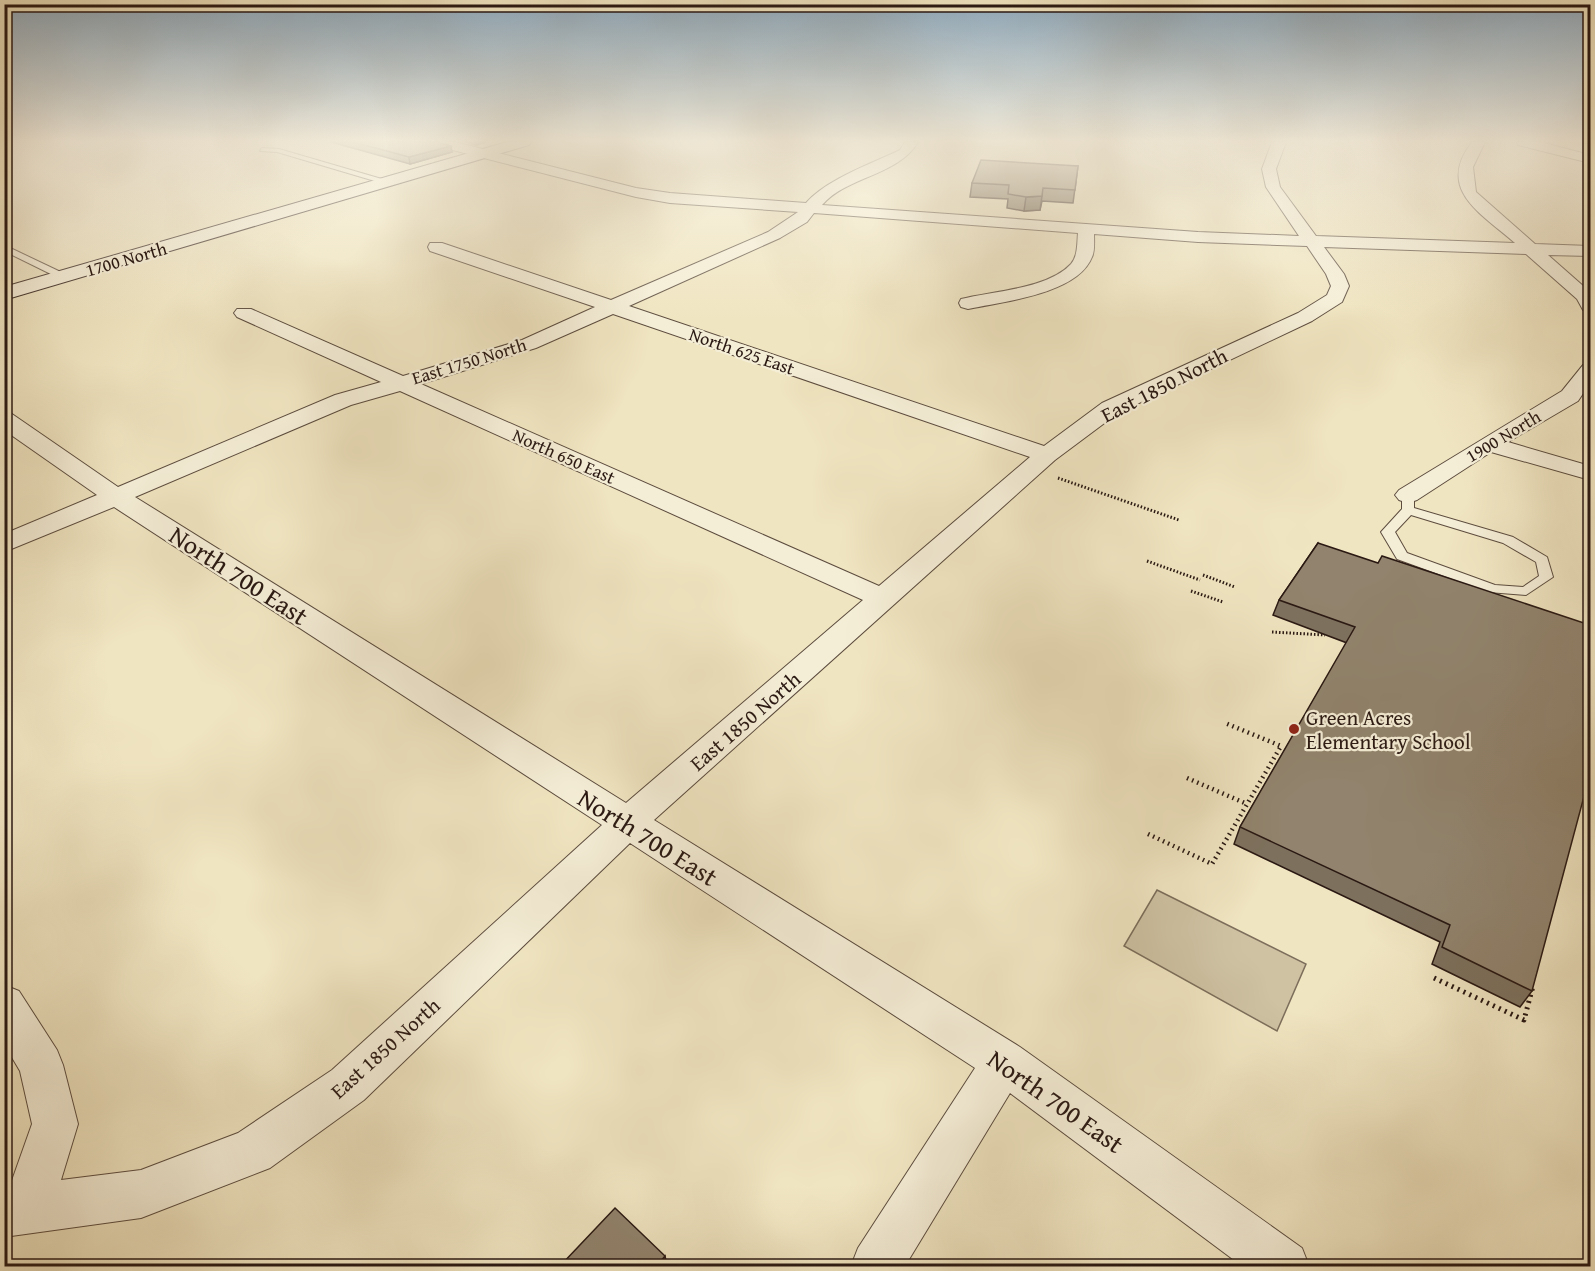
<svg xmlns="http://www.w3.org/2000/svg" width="1595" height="1271" viewBox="0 0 1595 1271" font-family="'Gentium Book Plus',serif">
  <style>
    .green { fill: #cec2a3; stroke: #7c6e5b; stroke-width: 1.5 }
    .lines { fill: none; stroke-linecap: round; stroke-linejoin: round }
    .lane-casing { stroke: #5c4c3e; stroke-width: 2 }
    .street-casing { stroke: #5c4c3e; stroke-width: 2 }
    .secondary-casing { stroke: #2a1913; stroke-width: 2 }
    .path-far2 { stroke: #2a1913; stroke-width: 3; stroke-dasharray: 1.5 2; stroke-linecap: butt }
    .path-far1 { stroke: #2a1913; stroke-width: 4.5; stroke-dasharray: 1.5 4; stroke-linecap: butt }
    .path { stroke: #2a1913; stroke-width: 5; stroke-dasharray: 2 4.5; stroke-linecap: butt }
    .lane { fill: #f5eed7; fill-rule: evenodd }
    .street { fill: #f5eed7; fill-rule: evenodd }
    .secondary { fill: #f5eed7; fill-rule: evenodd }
    .wall { fill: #7d715e; stroke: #2a1913; stroke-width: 1.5 }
    .shaded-wall { fill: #665c4c; stroke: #2a1913; stroke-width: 1.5 }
    .building { fill: #91836d; stroke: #2a1913; stroke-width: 1.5 }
    .poi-dot { fill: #8f2418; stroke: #f5eed7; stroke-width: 2 }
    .labels { text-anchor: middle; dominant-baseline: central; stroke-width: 4.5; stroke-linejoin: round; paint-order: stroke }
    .far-street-label { font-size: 18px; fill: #2a1913; stroke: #f5eed7 }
    .street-label { font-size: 21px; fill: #2a1913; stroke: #f5eed7 }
    .poi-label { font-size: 21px; fill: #2a1913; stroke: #f5eed7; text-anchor: start }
    .near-street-label { font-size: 26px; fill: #2a1913; stroke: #f5eed7 }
  </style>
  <rect width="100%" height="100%" fill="#f0e5c1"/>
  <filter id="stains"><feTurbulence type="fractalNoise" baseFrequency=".00333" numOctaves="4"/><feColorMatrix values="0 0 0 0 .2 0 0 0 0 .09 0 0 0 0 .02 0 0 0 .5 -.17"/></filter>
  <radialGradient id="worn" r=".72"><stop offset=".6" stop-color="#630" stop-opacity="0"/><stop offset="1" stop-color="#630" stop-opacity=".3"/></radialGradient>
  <polygon class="green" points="1157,890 1306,964 1277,1031 1124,946"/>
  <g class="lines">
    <g class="lane-casing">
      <g id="lane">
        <polygon points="262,148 279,149 392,182 385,184 277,152 260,151"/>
        <polygon points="4,245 67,275 68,277 61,279 4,251"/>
        <path d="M1408,491l6,4v13l99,29 34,20 6,20 -27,18 -38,-3 -91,-33 -16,-27 21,-23v-14zM1411,515l92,28 33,19 3,14 -16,11 -28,-2 -88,-32 -12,-21z"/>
      </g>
    </g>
    <g class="street-casing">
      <g id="street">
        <path d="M432,142h23l181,46 34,5 136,10c21,-24 65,-39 94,-53l5,-8h13c-20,34 -71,34 -96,63l376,27 101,4 -33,-49 -4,-18 10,-27h14l-10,27 4,18 36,49 199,7c-33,-29 -80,-53 -43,-101h13l-12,25 3,25 59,52 55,2v10l-42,-1 42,37v20l-7,-2 -6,-11 -51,-45 -202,-7 20,27 5,12 -7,16 -30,19 -194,92 -63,47 -401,360 366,227 282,201 7,18h-67l-232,-173 -105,173h-54l7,-18 117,-180 -345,-225 -266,257 -94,68 -129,50 -137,19v-50l6,-1 22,-62 -12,-53 -16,-27v-59l15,6 38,59 6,15 15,59 -17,56 80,-10 97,-37 94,-63 270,-245 -488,-318 -110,45v-18l93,-39 -93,-65v-18l8,2 106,73 217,-92 46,-13 -144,-65 -3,-4 3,-4h14l152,67 119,-36 73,-33 -165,-56 -2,-4 2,-4h12l169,57 157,-68 30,-20 -128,-9 -34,-6 -203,-52zM814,213l264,20c-1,10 0,23 -7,31 -23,25 -78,27 -110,35l-2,4 2,4 7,2c34,-7 110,-15 124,-52 3,-6 2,-16 2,-23l104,8 109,4 19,28 5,12 -4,9 -29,18 -196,90 -58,43 -415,-140 151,-68 27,-16zM613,314l417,143 -151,129 -458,-202 115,-36zM400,391l463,209 -237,203 -491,-306 216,-92z"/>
        <polygon points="1517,142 1540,142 1590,155 1590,163 1518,145"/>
        <polygon points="1590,363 1590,383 1578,401 1508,442 1590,466 1590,480 1491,452 1417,500 1408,503 1399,500 1395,495 1399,490 1562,391 1583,365"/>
      </g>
    </g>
    <g class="secondary-casing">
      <polygon id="secondary" points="507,142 531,142 529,145 4,300 4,287"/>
    </g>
    <g class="path-far2">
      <polyline points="1058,478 1179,520"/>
      <polyline points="1147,561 1200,580"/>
      <polyline points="1203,575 1235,587"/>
      <polyline points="1191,591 1223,602"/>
      <polyline points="1272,632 1325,635"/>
    </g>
    <g class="path-far1">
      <polyline points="1187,778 1247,804"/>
      <polyline points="1148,834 1212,864 1281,746 1225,723"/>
    </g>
    <polyline class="path" points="1434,978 1524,1020 1533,986"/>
    <use href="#lane" class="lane"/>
    <use href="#street" class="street"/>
    <use href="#secondary" class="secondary"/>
  </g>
  <g class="wall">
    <polygon points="331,142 438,142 452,152 410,164"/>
    <polygon points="466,142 486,142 476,145"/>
    <polygon points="1078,166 1073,203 1042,201 1040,210 1024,211 1007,208 1008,199 970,197 972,183"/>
    <polygon points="1318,543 1532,991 1520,1007 1432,964 1440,942 1234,844 1240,827 1347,643 1273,615 1279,600"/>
  </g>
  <g class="shaded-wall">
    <polygon points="476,142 486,142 476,145"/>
    <polygon points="451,146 452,152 410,164 409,157"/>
    <polygon points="1042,196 1040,210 1024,211 1026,197"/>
    <polygon points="665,1256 667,1266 657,1266"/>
  </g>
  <g class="building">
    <polygon points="353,142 438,142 451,146 409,157"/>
    <polygon points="981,160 1078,166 1075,190 1043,188 1042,196 1026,197 1008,194 1009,185 972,183"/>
    <polygon points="1318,543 1378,563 1382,556 1590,625 1590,774 1532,991 1442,947 1450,925 1240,827 1355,627 1279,600"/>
    <polygon points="615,1208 665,1256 657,1266 560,1266"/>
  </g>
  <linearGradient id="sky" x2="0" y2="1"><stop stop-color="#90acc1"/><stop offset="0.44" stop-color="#f8f3e3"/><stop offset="1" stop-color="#f8f3e3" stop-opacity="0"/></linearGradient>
  <rect width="1595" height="320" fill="url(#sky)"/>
  <circle class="poi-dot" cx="1294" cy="729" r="6"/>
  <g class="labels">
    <g class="far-street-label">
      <text transform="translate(126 259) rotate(-16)">1700 North</text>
      <text transform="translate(742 351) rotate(19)">North 625 East</text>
      <text transform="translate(469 361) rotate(-17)">East 1750 North</text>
      <text transform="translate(1503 436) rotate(-31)">1900 North</text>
      <text transform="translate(564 456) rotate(24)">North 650 East</text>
    </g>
    <g class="street-label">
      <text transform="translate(1164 385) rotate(-27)">East 1850 North</text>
      <text transform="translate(745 721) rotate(-41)">East 1850 North</text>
      <text transform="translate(385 1048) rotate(-42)">East 1850 North</text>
    </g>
    <g class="poi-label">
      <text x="1306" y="717">Green Acres<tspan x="1306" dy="24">Elementary School</tspan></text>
    </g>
    <g class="near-street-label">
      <text transform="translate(239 575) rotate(33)">North 700 East</text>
      <text transform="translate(648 837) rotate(32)">North 700 East</text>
      <text transform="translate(1056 1101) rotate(35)">North 700 East</text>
    </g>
  </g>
  <rect width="1595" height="1271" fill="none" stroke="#f0e5c1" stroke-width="24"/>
  <rect x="6" y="6" width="1583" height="1259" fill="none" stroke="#2a1913" stroke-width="3"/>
  <rect x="12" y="12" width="1571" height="1247" fill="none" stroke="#2a1913" stroke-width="1.5"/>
  <rect width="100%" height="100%" filter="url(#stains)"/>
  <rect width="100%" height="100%" fill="url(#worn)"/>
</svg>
